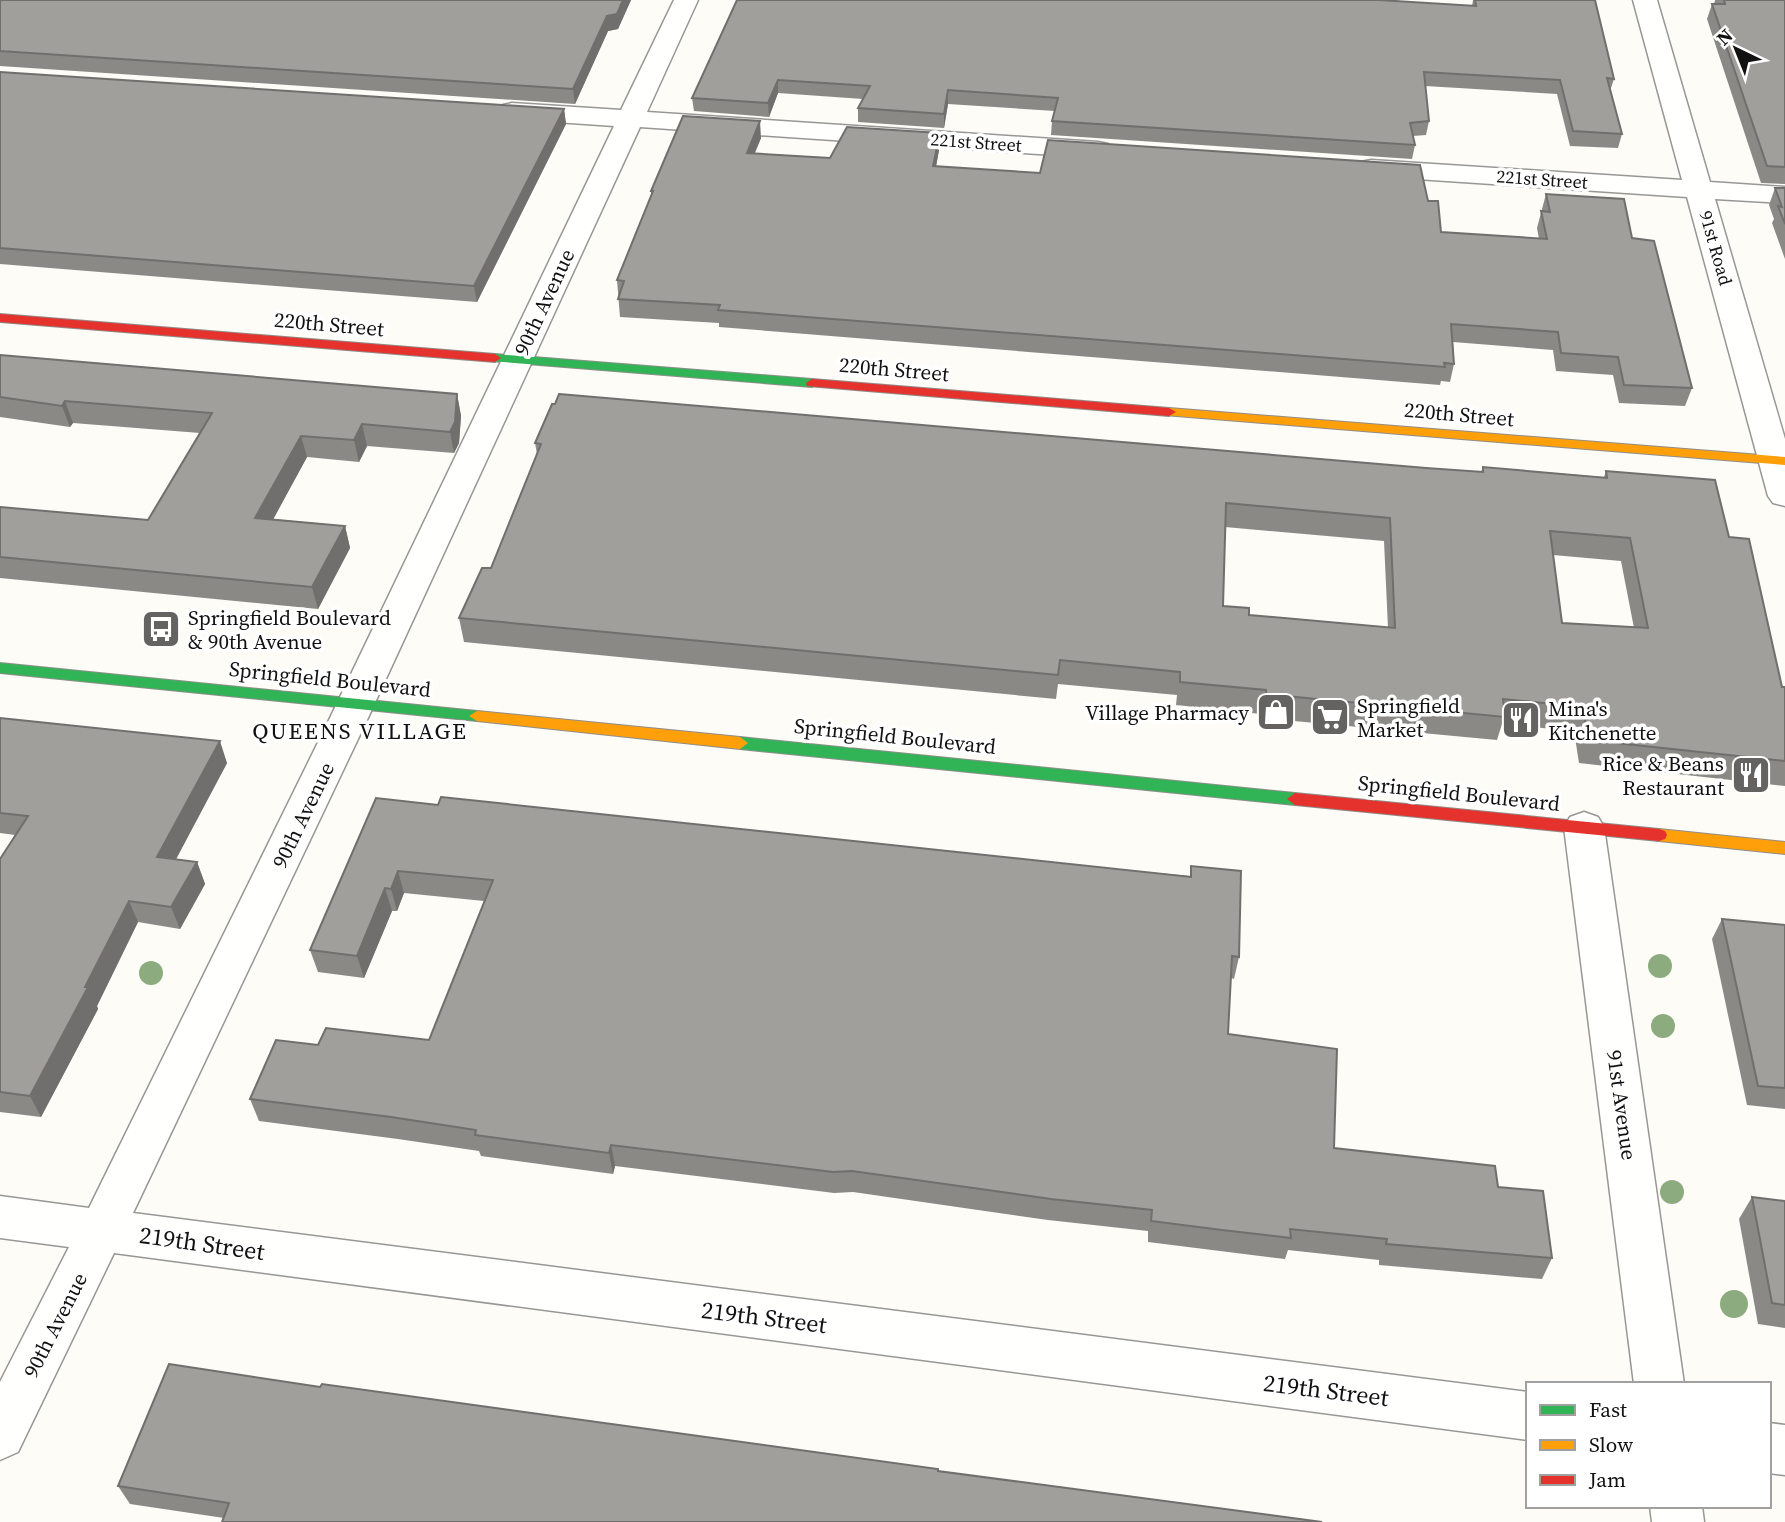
<svg xmlns="http://www.w3.org/2000/svg" width="1785" height="1522" viewBox="0 0 1785 1522" font-family="'Source Serif 4',serif">
  <style>
    .lines { fill: none; stroke-linecap: round; stroke-linejoin: round }
    .street-casing { stroke: #979795; stroke-width: 3 }
    .fast-casing { stroke: #8e8d8b; stroke-width: 2 }
    .slow-casing { stroke: #8e8d8b; stroke-width: 2 }
    .jam-casing { stroke: #8e8d8b; stroke-width: 2 }
    .street { fill: #fffffe; fill-rule: evenodd }
    .fast { fill: #30b455; fill-rule: evenodd }
    .slow { fill: #ff9f0a; fill-rule: evenodd }
    .jam { fill: #e5322d; fill-rule: evenodd }
    .tree { fill: #8cac80 }
    .wall { fill: #8a8986; fill-rule: evenodd }
    .shaded-wall { fill: #716f6d }
    .building { fill: #a19f9c; stroke: #716f6d; stroke-width: 2; fill-rule: evenodd }
    .labels { text-anchor: middle; dominant-baseline: central; stroke-width: 7; stroke-linejoin: round; paint-order: stroke }
    .far-street-label { font-size: 18px; fill: #111; stroke: #fff }
    .street-label { font-size: 21px; fill: #111; stroke: #fff }
    .poi-label { font-size: 21px; fill: #111; stroke: #fff; text-anchor: start }
    .neighbourhood-label { font-size: 23px; letter-spacing: 2px; fill: #111; stroke: #fff }
    .near-street-label { font-size: 24px; fill: #111; stroke: #fff }
  </style>
  <rect width="100%" height="100%" fill="#fdfcf7"/>
  <g class="lines">
    <g class="street-casing">
      <g id="street">
        <polygon points="674,0 698,0 647,112 1098,142 1108,144 1111,150 1108,156 1098,158 640,127 367,720 133,1213 1528,1392 1528,1440 114,1253 18,1452 0,1460 0,1382 69,1247 0,1238 0,1196 89,1208 329,720 614,126 512,119 503,117 499,111 503,105 512,103 621,110"/>
        <polygon points="1633,0 1657,0 1710,182 1785,187 1785,203 1715,199 1785,439 1785,506 1773,503 1768,496 1687,197 1371,176 1361,174 1357,168 1361,162 1371,160 1682,180"/>
        <polygon points="1584,812 1598,817 1604,827 1684,1384 1634,1384 1564,827 1570,817"/>
        <polygon points="1769,1423 1785,1425 1785,1475 1769,1473"/>
        <polygon points="1650,1506 1702,1506 1704,1522 1652,1522"/>
      </g>
    </g>
    <g class="fast-casing">
      <g id="fast">
        <polygon points="495,354 812,379 818,383 812,387 491,361 491,355"/>
        <polygon points="0,663 477,711 485,716 477,721 0,673"/>
        <polygon points="740,737 1295,793 1303,799 1295,805 740,749 732,743"/>
      </g>
    </g>
    <g class="slow-casing">
      <g id="slow">
        <polygon points="1169,408 1785,457 1785,465 1164,415 1162,412"/>
        <polygon points="477,711 740,737 748,743 740,749 477,721 469,716"/>
        <polygon points="1659,829 1785,842 1785,854 1659,841 1653,839 1651,835 1653,831"/>
      </g>
    </g>
    <g class="jam-casing">
      <g id="jam">
        <polygon points="0,314 495,354 501,358 495,362 0,322"/>
        <polygon points="812,379 1169,408 1176,412 1169,416 807,386 806,383"/>
        <polygon points="1295,793 1659,829 1665,831 1667,835 1665,839 1659,841 1295,805 1287,799"/>
      </g>
    </g>
    <use href="#street" class="street"/>
    <use href="#fast" class="fast"/>
    <use href="#slow" class="slow"/>
    <use href="#jam" class="jam"/>
  </g>
  <g class="tree">
    <circle cx="1660" cy="966" r="12"/>
    <circle cx="151" cy="973" r="12"/>
    <circle cx="1663" cy="1026" r="12"/>
    <circle cx="1672" cy="1192" r="12"/>
    <circle cx="1734" cy="1304" r="14"/>
  </g>
  <g class="wall">
    <polygon points="0,0 631,0 618,29 608,31 575,104 0,66"/>
    <polygon points="737,0 1472,6 1473,0 1595,0 1614,79 1610,91 1622,134 1618,148 1570,146 1557,94 1425,86 1429,121 1426,135 1413,136 1415,145 1412,159 1051,135 1052,121 1055,111 948,104 944,128 858,122 858,108 863,99 778,93 769,117 694,111 692,98"/>
    <polygon points="1715,0 1785,0 1785,184 1761,183 1707,19 1712,4 1714,4"/>
    <polygon points="0,72 564,109 566,124 477,302 0,264"/>
    <polygon points="940,133 939,150 936,166 1428,201 1441,232 1539,239 1537,228 1546,194 1632,238 1692,388 1685,406 1619,403 1613,375 1556,371 1553,350 1453,342 1454,364 1450,382 1441,381 1440,385 719,327 719,323 620,317 617,280 651,196 651,191 761,138 754,153 830,158"/>
    <polygon points="1775,188 1785,188 1785,259 1772,223 1774,219 1769,205"/>
    <polygon points="0,355 457,394 461,416 459,443 454,453 367,446 359,462 307,457 273,519 345,526 350,548 318,609 0,578 0,507 148,520 200,433 73,423 70,427 0,417"/>
    <path d="M535,443l891,25 55,4 2,-5 121,10 2,-6 123,66 53,150h3v99l-206,-23 -5,-32 -72,-7 -5,16 -236,-22v-4l-85,-9 1,-10 -119,-11 -2,15 -592,-57 -5,-24 32,-50 46,-114zM1225,527l159,14 4,87 -139,-13 -26,-9zM1553,555l68,6 13,67 -72,-5z"/>
    <polygon points="0,718 227,763 176,859 197,862 205,884 180,929 138,922 97,1006 98,1009 41,1117 0,1112 0,859 15,835 0,833"/>
    <polygon points="438,805 1190,876 1191,866 1239,957 1234,979 1231,978 1228,1034 1334,1148 1498,1187 1552,1258 1542,1279 1379,1265 1379,1260 1288,1250 1285,1259 1148,1242 1148,1231 1048,1220 853,1192 834,1193 615,1166 613,1174 481,1156 479,1151 398,1139 259,1121 250,1099 318,1045 429,1040 484,901 404,893 397,911 392,911 364,978 318,972 310,950"/>
    <polygon points="1722,919 1785,925 1785,1109 1747,1105 1712,939"/>
    <polygon points="1752,1197 1785,1201 1785,1328 1758,1324 1739,1219"/>
    <polygon points="320,1387 938,1469 224,1518 130,1504 118,1486"/>
  </g>
  <g class="shaded-wall">
    <polygon points="623,0 631,0 618,29 608,31 575,104 573,89 607,16"/>
    <polygon points="778,80 778,93 769,117 768,103"/>
    <polygon points="948,90 948,104 944,128 944,114"/>
    <polygon points="564,109 566,124 477,302 474,286"/>
    <polygon points="760,121 761,138 748,170 747,153"/>
    <polygon points="940,133 939,150 933,183 933,166"/>
    <polygon points="457,394 461,416 459,443 454,453 450,432"/>
    <polygon points="65,401 73,423 70,427 62,406"/>
    <polygon points="362,424 367,446 359,462 354,440"/>
    <polygon points="301,436 307,457 262,540 255,518"/>
    <polygon points="345,526 350,548 318,609 312,587"/>
    <polygon points="220,741 227,763 166,878 157,857"/>
    <polygon points="197,862 205,884 180,929 171,907"/>
    <polygon points="398,871 404,893 397,911 391,889"/>
    <polygon points="385,888 392,911 364,978 357,956"/>
    <polygon points="129,901 138,922 97,1006 98,1009 41,1117 30,1096"/>
    <polygon points="611,1145 615,1166 613,1174 609,1153"/>
  </g>
  <g class="building">
    <polygon points="0,0 623,0 617,14 607,16 573,89 0,51"/>
    <polygon points="737,0 1379,0 1476,6 1475,0 1595,0 1614,79 1607,78 1622,134 1573,131 1560,80 1424,72 1429,121 1410,123 1415,145 1052,121 1058,98 948,90 944,114 858,108 870,86 778,80 768,103 692,98"/>
    <polygon points="1724,0 1785,0 1785,167 1767,166 1712,4 1725,4"/>
    <polygon points="0,72 564,109 474,286 0,248"/>
    <polygon points="683,116 760,121 747,153 830,158 847,127 940,133 933,166 1040,173 1048,140 1420,165 1428,201 1438,201 1441,232 1547,239 1541,211 1550,212 1546,194 1624,199 1632,238 1654,241 1692,388 1624,385 1618,357 1561,353 1558,332 1451,324 1454,364 1444,363 1445,367 718,310 720,305 618,299 624,281 617,280 653,191 651,191"/>
    <polygon points="1775,188 1785,188 1785,224 1778,206 1782,207"/>
    <polygon points="0,355 457,394 455,422 450,432 362,424 354,440 301,436 255,518 345,526 312,587 0,557 0,507 148,520 212,413 65,401 62,406 0,397"/>
    <path d="M559,394l867,74 57,4v-5l124,11 -1,-7 109,9 14,57 20,2 33,148h3v74l-197,-21 -5,-33 -80,-8 2,18 -239,-23v-4l-86,-8v-10l-120,-12 -2,15 -599,-57 23,-50h9l50,-124 -6,-1 17,-39h3zM1226,503l164,15 5,110 -146,-13v-7l-26,-2zM1550,531l80,7 18,90 -86,-5z"/>
    <polygon points="0,718 220,741 157,857 197,862 171,907 129,901 85,987 88,987 30,1096 0,1092 0,859 28,816 0,813"/>
    <polygon points="441,797 1191,877 1191,866 1241,871 1239,957 1232,956 1228,1034 1337,1049 1334,1148 1495,1166 1498,1187 1543,1191 1552,1258 1386,1244 1387,1239 1290,1229 1291,1238 1222,1230 1151,1221 1152,1210 1051,1199 852,1171 833,1172 611,1145 609,1153 475,1135 476,1130 391,1117 250,1099 276,1040 318,1045 326,1028 429,1040 493,880 398,871 391,889 385,888 357,956 310,950 376,798 438,805"/>
    <polygon points="1722,919 1785,925 1785,1088 1758,1086"/>
    <polygon points="1752,1197 1785,1201 1785,1305 1772,1303"/>
    <polygon points="169,1364 320,1387 322,1384 938,1469 938,1471 1322,1522 222,1522 229,1503 118,1486"/>
  </g>
  <defs>
    <g id="bus-square" transform="scale(2.0125)"><rect x="-9" y="-9" width="18" height="18" rx="4" fill="#646362" stroke="#fff"/><path d="M-5-6H5V4H4V6H2V4H-2V6H-4V4H-5ZM-3.5-4V0h7V-4ZM-3.5 1.2v1.5H-2V1.2ZM2 1.2v1.5H3.5V1.2Z" fill="#fff"/></g>
    <g id="shop-square" transform="scale(2.0125)"><rect x="-9" y="-9" width="18" height="18" rx="4" fill="#646362" stroke="#fff"/><path d="M-5-2.5h2.3a2.7 3.5 0 0 1 5.4 0H5L5.5 6h-11ZM-1.5-2.5h3a1.5 2.3 0 0 0-3 0Z" fill="#fff"/></g>
    <g id="supermarket-square" transform="scale(2.0125)"><rect x="-9" y="-9" width="18" height="18" rx="4" fill="#646362" stroke="#fff"/><path d="M-6-5.5h2.5l.6 2H6L4.5 2H-2.5L-4.4-4H-6ZM-1.5 3.2a1.3 1.3 0 1 0 .1 0ZM3 3.2a1.3 1.3 0 1 0 .1 0Z" fill="#fff"/></g>
    <g id="restaurant-square" transform="scale(2.0125)"><rect x="-9" y="-9" width="18" height="18" rx="4" fill="#646362" stroke="#fff"/><path d="M-5-6h1v4h1v-4h1v4h1v-4h1v5L-1.5 .5V6h-2V.5L-5-1ZM5-6V6H3V1.5H1.5Q1.5-4 5-6Z" fill="#fff"/></g>
  </defs>
  <g fill-rule="evenodd">
    <use href="#bus-square" x="161" y="629"/>
    <use href="#shop-square" x="1276" y="712"/>
    <use href="#supermarket-square" x="1330" y="717"/>
    <use href="#restaurant-square" x="1521" y="720"/>
    <use href="#restaurant-square" x="1751" y="775"/>
  </g>
  <g class="labels">
    <g class="far-street-label">
      <text transform="translate(976 142) rotate(4)">221st Street</text>
      <text transform="translate(1542 179) rotate(4)">221st Street</text>
      <text transform="translate(1716 248) rotate(74)">91st Road</text>
    </g>
    <g class="street-label">
      <text transform="translate(544 302) rotate(-65)">90th Avenue</text>
      <text transform="translate(329 324) rotate(5)">220th Street</text>
      <text transform="translate(894 369) rotate(5)">220th Street</text>
      <text transform="translate(1459 414) rotate(5)">220th Street</text>
      <text transform="translate(330 679) rotate(6)">Springfield Boulevard</text>
      <text transform="translate(895 736) rotate(6)">Springfield Boulevard</text>
      <text transform="translate(1459 793) rotate(6)">Springfield Boulevard</text>
      <text transform="translate(303 815) rotate(-64)">90th Avenue</text>
      <text transform="translate(1622 1105) rotate(82)">91st Avenue</text>
      <text transform="translate(55 1325) rotate(-63)">90th Avenue</text>
    </g>
    <g class="poi-label">
      <text x="188" y="617">Springfield Boulevard<tspan x="188" dy="24">&amp; 90th Avenue</tspan></text>
      <text x="1357" y="705">Springfield<tspan x="1357" dy="24">Market</tspan></text>
      <text x="1548" y="708">Mina's<tspan x="1548" dy="24">Kitchenette</tspan></text>
      <text x="1249" y="712" text-anchor="end">Village Pharmacy</text>
      <text x="1724" y="763" text-anchor="end">Rice &amp; Beans<tspan x="1724" dy="24">Restaurant</tspan></text>
    </g>
    <g class="neighbourhood-label">
      <text x="360" y="731">QUEENS VILLAGE</text>
    </g>
    <g class="near-street-label">
      <text transform="translate(202 1243) rotate(8)">219th Street</text>
      <text transform="translate(764 1317) rotate(7)">219th Street</text>
      <text transform="translate(1326 1390) rotate(7)">219th Street</text>
    </g>
  </g>
  <rect x="1526" y="1382" width="245" height="126" fill="#ffffff" stroke="#a0a0a0" stroke-width="2"/>
  <rect x="1540" y="1405" width="35" height="10" fill="#30b455" stroke="#a0a0a0" stroke-width="2"/>
  <text x="1589" y="1417" font-size="21" fill="#111111">Fast</text>
  <rect x="1540" y="1440" width="35" height="10" fill="#ff9f0a" stroke="#a0a0a0" stroke-width="2"/>
  <text x="1589" y="1452" font-size="21" fill="#111111">Slow</text>
  <rect x="1540" y="1475" width="35" height="10" fill="#e5322d" stroke="#a0a0a0" stroke-width="2"/>
  <text x="1589" y="1487" font-size="21" fill="#111111">Jam</text>
  <g transform="translate(1736 49) rotate(317)" stroke="#ffffff" stroke-width="5" paint-order="stroke">
  <path d="M0-5L12 26L0 18L-12 26Z" fill="#111111"/>
  <text y="-10" font-size="19" font-weight="bold" text-anchor="middle" fill="#111111">N</text>
  </g>
</svg>
